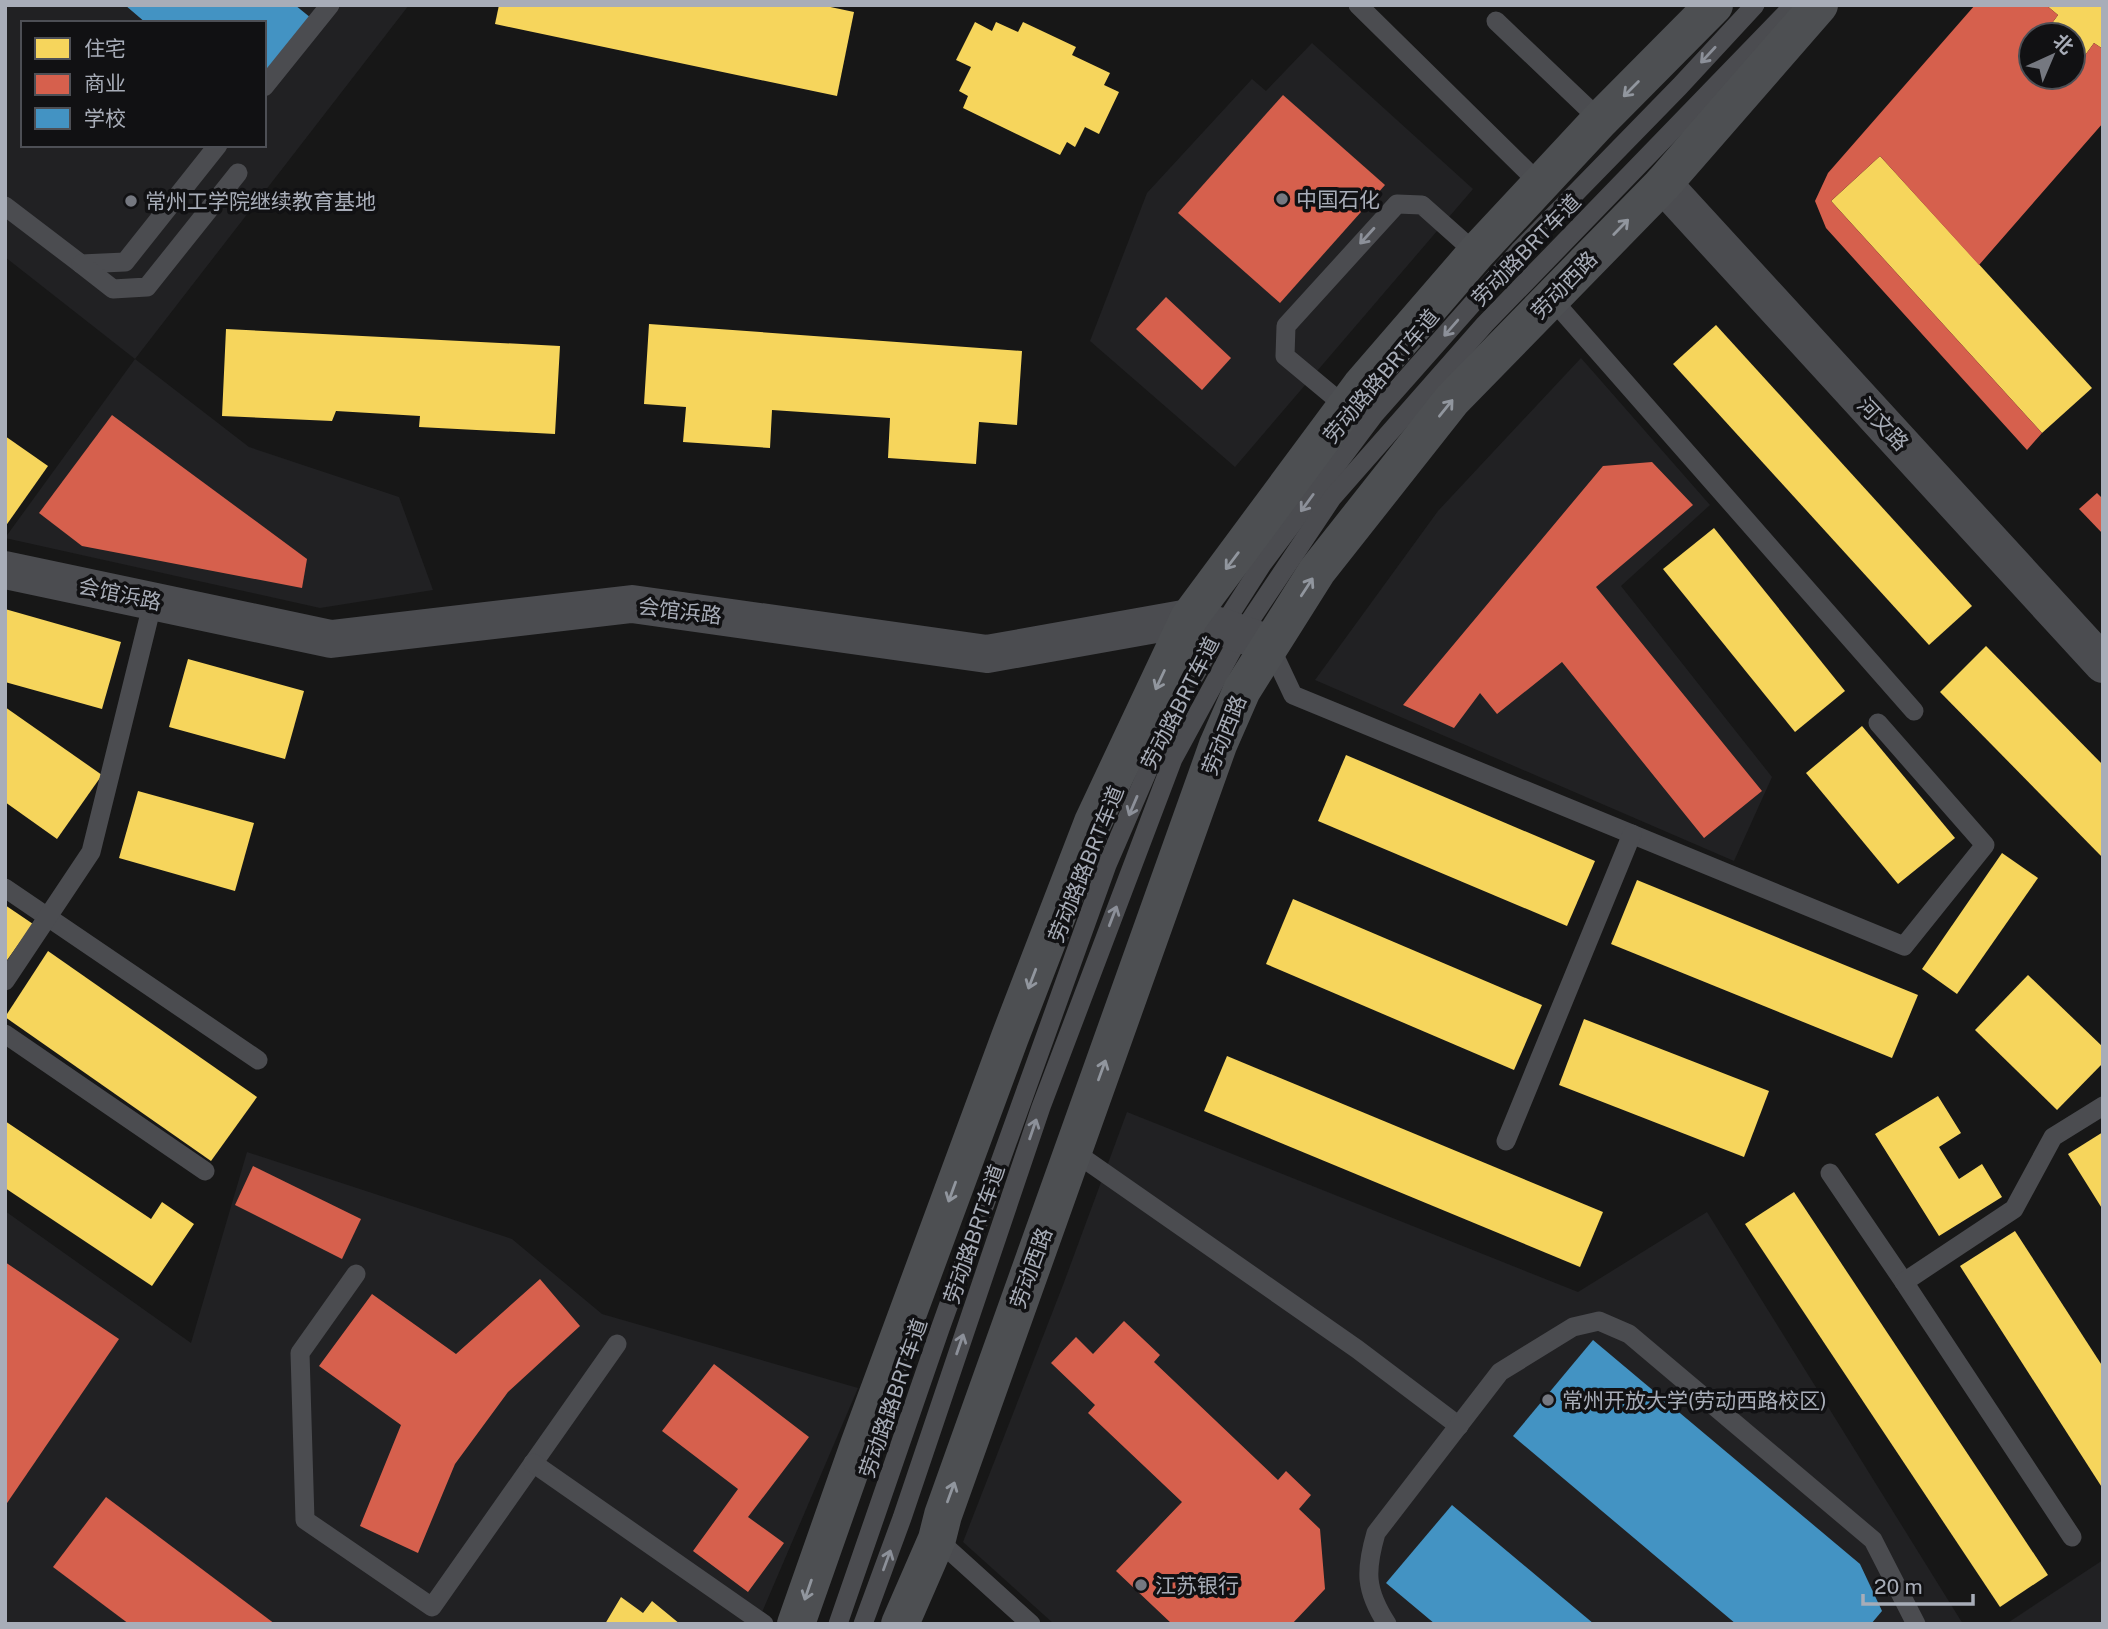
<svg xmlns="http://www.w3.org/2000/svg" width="2108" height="1629" viewBox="0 0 2108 1629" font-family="'Public Sans','Noto Sans SC',sans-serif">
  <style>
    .built { fill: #212123; fill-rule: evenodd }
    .homes { fill: #f6d55c }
    .shops { fill: #d6604d }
    .schools { fill: #4393c3 }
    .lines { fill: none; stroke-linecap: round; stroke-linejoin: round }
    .service { stroke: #4b4c50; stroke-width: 19 }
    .minor { stroke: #4b4c50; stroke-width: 38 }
    .tertiary { stroke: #4b4c50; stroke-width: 38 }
    .primary { stroke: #4d4f52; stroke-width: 38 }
    .oneway { stroke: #8c9099 }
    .oneway2 { stroke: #91969e }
    .poi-dot { fill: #757880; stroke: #111113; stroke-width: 2.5 }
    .labels { text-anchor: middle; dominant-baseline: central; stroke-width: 7; stroke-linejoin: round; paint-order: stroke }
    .poi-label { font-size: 21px; fill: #a8adb8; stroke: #111113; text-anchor: start }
    .street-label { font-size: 21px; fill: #a8adb8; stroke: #111113 }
  </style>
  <rect width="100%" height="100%" fill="#171717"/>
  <g class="built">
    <path d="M5,5h404l-274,354 114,88 150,50 34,93 -113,18 -315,-70 130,-179 -130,-102zM23,23h241v122h-241z"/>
    <polygon points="1312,43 1473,189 1235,467 1090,341 1147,193 1252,79 1266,91"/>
    <polygon points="1581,358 1710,505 1621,586 1772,777 1734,861 1315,680 1438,511"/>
    <polygon points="1127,1112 1578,1292 1707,1212 1963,1624 1054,1624 963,1542 1063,1285"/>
    <polygon points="247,1152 512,1239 602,1314 858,1388 757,1624 5,1624 5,1211 191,1343"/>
    <polygon points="2103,1560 2103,1624 2006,1624"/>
  </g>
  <g class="homes">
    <polygon points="499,5 821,5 854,12 837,96 495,24"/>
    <polygon points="2046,5 2103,5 2103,49 2094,43 2083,58 2073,50 2073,35 2053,35 2047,30 2058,15"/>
    <polygon points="975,22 992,31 996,22 1018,32 1023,22 1076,47 1072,55 1110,73 1104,85 1119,92 1099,134 1085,127 1075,147 1067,142 1060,155 963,108 968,96 959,91 971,67 956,60"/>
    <polygon points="1880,156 2092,388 2042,433 1831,201"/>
    <polygon points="649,324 1022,351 1017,425 979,422 976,464 888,458 890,418 772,410 770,448 683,442 686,407 644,404"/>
    <polygon points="1716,325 1972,606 1929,645 1673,364"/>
    <polygon points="226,329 560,346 555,434 419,427 420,416 336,411 332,421 222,416"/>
    <polygon points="5,436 48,466 5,527"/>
    <polygon points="1714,528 1845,691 1795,732 1663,569"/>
    <polygon points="5,609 121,642 102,709 5,682"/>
    <polygon points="1986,646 2103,765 2103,858 1940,692"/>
    <polygon points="188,659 304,691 285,759 169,727"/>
    <polygon points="5,707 102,775 57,839 5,802"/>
    <polygon points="1862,726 1955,838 1898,884 1806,773"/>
    <polygon points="1346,755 1595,861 1567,926 1318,821"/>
    <polygon points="138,791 254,823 235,891 119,858"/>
    <polygon points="2002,853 2038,878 1957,994 1922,969"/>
    <polygon points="1637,880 1918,995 1892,1058 1611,944"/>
    <polygon points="1293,899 1542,1005 1514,1070 1266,964"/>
    <polygon points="5,905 33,924 5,963"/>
    <polygon points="48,951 257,1097 211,1161 5,1017"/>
    <polygon points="2028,975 2103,1047 2103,1063 2057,1110 1975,1030"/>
    <polygon points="1584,1019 1769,1091 1744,1157 1559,1085"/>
    <polygon points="1227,1056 1603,1212 1580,1267 1204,1111"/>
    <polygon points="1938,1096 1961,1133 1939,1147 1959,1179 1982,1164 2002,1197 1939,1236 1875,1134"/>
    <polygon points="5,1121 151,1219 162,1202 194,1224 152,1286 5,1188"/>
    <polygon points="2103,1132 2103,1210 2068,1154"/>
    <polygon points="1794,1192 2048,1575 2000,1607 1745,1224"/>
    <polygon points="2015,1231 2103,1367 2103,1489 1960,1266"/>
    <polygon points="621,1597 643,1613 652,1601 680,1624 605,1624"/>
  </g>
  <g class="shops">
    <polygon points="1975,5 2046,5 2058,15 2047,30 2053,35 2031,35 2031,77 2073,77 2073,50 2083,58 2094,43 2103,49 2103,123 1979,265 1880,156 1831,201 2042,433 2027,450 1826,228 1815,201 1828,173"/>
    <polygon points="1283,95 1385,185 1280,303 1178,213"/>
    <polygon points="1166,297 1231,358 1202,390 1136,329"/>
    <polygon points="112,415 307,559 302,588 82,546 39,513"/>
    <polygon points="1652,462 1693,505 1596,587 1762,791 1704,838 1562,662 1497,714 1480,693 1454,728 1403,705 1603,466"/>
    <polygon points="2097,493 2103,499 2103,534 2079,509"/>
    <polygon points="253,1166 361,1219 342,1259 235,1205"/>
    <polygon points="5,1262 119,1339 5,1506"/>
    <polygon points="540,1279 580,1326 508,1392 455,1464 418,1553 360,1526 401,1425 319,1366 372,1294 456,1354"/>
    <polygon points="1124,1321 1160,1355 1154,1362 1278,1480 1286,1471 1311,1495 1299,1509 1320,1529 1325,1589 1292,1624 1172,1624 1116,1571 1182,1502 1088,1413 1095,1405 1051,1363 1076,1337 1093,1354"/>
    <polygon points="714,1364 809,1437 748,1517 784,1543 748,1592 693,1551 738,1489 662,1431"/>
    <polygon points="106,1497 275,1624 129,1624 53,1567"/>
  </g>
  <g class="schools">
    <polygon points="125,5 295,5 311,18 264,76 264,23 146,23"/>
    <polygon points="1593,1340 1860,1564 1882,1611 1871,1624 1736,1624 1513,1436"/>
    <polygon points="1452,1505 1594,1624 1435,1624 1386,1583"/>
  </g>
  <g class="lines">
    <g class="service">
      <polyline points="1358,5 1540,184"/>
      <polyline points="1496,21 1600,120"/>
      <polyline points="264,87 330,5"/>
      <polyline points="5,206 81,264 125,262 218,145"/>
      <polyline points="81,264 113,289 147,287 238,173"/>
      <polyline points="1551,298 1914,711"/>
      <polyline points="1345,406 1285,356 1286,326 1397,204 1422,205 1476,253"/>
      <polyline points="1269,644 1293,695 1904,946 1985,845 1878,723"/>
      <polyline points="5,888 258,1060"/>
      <polyline points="5,981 91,852 153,601"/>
      <polyline points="5,1034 205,1171"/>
      <polyline points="1506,1141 1632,834"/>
      <polyline points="1073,1151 1357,1349 1459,1426"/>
      <polyline points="1830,1173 1904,1282"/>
      <polyline points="356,1274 300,1353 305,1520 432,1607 617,1344"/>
      <polyline points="533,1463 764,1624"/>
      <polyline points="2072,1537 1904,1282 2014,1209 2053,1137 2103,1106"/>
      <polyline points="937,1539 1031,1624"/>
      <polyline points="838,1624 940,1329 1107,865 1171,717 1222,627 1263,563 1374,415 1519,251 1680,86 1755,5"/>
      <polyline points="863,1624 902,1518 1041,1107 1173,759 1241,634 1332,498 1485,324 1794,5"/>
      <path d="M1387,1624c-22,-34 -22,-53 -11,-91l124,-161 73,-45 26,-6 30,13 244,206 43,84"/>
    </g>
    <polyline class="minor" points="1663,184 2103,664"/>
    <polyline class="tertiary" points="5,570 331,639 632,604 987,654 1189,618 1222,627 1269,644"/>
    <g class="primary">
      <polyline points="796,1624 859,1445 1010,1037 1093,822 1189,618 1361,386 1476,253 1600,120 1714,5"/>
      <polyline points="900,1624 937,1539 943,1515 1218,745 1242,690 1317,571 1452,400 1663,184 1819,5"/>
    </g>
  </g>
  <defs><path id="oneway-shaft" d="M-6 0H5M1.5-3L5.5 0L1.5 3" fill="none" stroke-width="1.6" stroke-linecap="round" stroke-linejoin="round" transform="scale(1.75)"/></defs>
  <g class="oneway">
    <use href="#oneway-shaft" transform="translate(1708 55) rotate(133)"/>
    <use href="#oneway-shaft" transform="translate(1367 236) rotate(132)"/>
    <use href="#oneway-shaft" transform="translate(1451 328) rotate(131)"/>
    <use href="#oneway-shaft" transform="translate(1307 503) rotate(126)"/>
    <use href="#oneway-shaft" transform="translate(1133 806) rotate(113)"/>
    <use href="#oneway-shaft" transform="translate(1113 916) rotate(-69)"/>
    <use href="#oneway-shaft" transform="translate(1033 1129) rotate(-71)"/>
    <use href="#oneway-shaft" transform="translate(960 1344) rotate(-71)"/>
    <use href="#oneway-shaft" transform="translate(887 1560) rotate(-70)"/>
  </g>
  <g class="oneway2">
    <use href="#oneway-shaft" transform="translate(1631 89) rotate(135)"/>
    <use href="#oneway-shaft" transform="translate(1621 227) rotate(-46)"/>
    <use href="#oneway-shaft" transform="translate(1446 408) rotate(-51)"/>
    <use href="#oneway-shaft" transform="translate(1232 561) rotate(127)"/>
    <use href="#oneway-shaft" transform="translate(1307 587) rotate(-57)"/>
    <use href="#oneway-shaft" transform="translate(1160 680) rotate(115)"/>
    <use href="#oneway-shaft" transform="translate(1032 979) rotate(111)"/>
    <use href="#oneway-shaft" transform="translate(1102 1070) rotate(-70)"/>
    <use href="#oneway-shaft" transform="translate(952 1192) rotate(110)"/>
    <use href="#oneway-shaft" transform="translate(951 1492) rotate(-70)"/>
    <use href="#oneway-shaft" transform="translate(808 1590) rotate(109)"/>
  </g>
  <g class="poi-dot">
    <circle cx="1282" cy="199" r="7"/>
    <circle cx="131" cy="201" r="7"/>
    <circle cx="1548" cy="1400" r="7"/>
    <circle cx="1141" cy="1585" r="7"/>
  </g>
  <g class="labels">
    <g class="poi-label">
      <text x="1296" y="199">中国石化</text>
      <text x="145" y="201">常州工学院继续教育基地</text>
      <text x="1562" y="1400">常州开放大学(劳动西路校区)</text>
      <text x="1155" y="1585">江苏银行</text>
    </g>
    <g class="street-label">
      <text transform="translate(1526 250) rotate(-46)">劳动路BRT车道</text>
      <text transform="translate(1564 285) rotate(-46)">劳动西路</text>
      <text transform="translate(1381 376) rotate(-50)">劳动路路BRT车道</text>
      <text transform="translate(1883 424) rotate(47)">河文路</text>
      <text transform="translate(120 594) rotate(12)">会馆浜路</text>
      <text transform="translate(680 611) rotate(7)">会馆浜路</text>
      <text transform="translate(1180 703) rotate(-63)">劳动路BRT车道</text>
      <text transform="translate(1224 735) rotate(-68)">劳动西路</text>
      <text transform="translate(1086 864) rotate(-68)">劳动路路BRT车道</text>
      <text transform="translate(974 1234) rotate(-71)">劳动路BRT车道</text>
      <text transform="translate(1031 1268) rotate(-70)">劳动西路</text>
      <text transform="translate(893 1398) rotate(-71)">劳动路路BRT车道</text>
    </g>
  </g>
  <rect width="2108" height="1629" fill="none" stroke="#a8adb8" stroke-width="14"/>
  <rect x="21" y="21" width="245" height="126" fill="#111113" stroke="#4d4f55" stroke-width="2"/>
  <rect x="35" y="38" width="35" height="21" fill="#f6d55c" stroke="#4d4f55" stroke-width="2"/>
  <text x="84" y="56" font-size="21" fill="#a8adb8">住宅</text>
  <rect x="35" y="74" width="35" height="21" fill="#d6604d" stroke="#4d4f55" stroke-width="2"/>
  <text x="84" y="91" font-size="21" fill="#a8adb8">商业</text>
  <rect x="35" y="108" width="35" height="21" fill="#4393c3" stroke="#4d4f55" stroke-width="2"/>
  <text x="84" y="126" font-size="21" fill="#a8adb8">学校</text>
  <g transform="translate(2052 56) rotate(44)"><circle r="33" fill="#111113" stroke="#4d4f55" stroke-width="2"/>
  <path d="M0-5L12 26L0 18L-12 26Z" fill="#757880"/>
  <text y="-10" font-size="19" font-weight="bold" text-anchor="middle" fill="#a8adb8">北</text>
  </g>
  <path d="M1863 1594v10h110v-10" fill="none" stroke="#a8adb8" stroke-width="3.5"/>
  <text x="1874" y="1594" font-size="21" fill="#a8adb8" stroke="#111113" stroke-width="5" paint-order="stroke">20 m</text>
</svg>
